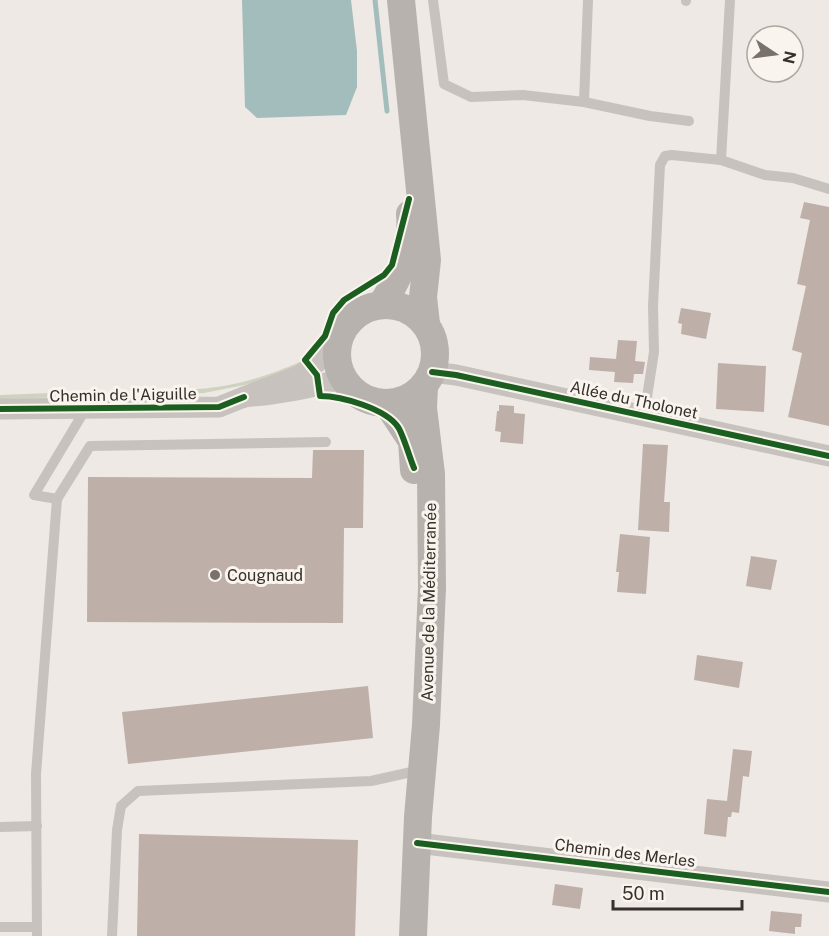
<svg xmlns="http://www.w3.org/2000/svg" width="829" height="936" viewBox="0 0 829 936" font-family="'Public Sans',sans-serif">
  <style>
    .green { fill: #cfd2c0 }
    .water { fill: #a3bcbc }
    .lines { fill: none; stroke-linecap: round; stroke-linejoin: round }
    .stream { stroke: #a3bcbc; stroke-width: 5 }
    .building { fill: #bfafa9 }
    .service { stroke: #c7c2bd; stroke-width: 10 }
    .minor { stroke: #c7c2bd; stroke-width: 21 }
    .secondary { stroke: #b8b2ae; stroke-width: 28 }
    .cycleway-casing { stroke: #f9f4ed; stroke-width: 10 }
    .cycleway { stroke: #1b5e20; stroke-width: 6 }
    .poi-dot { fill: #78716c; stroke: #f9f4ed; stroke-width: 2 }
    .labels { text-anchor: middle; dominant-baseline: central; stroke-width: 6; stroke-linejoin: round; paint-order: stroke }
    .street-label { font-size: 16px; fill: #38302c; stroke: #f9f4ed }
    .poi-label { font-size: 16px; fill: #38302c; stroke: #f9f4ed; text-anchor: start }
  </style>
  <rect width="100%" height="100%" fill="#eee9e4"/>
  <g class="green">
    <path d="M300,362l4,3 -34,15 -66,13 -54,3 -26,-3c24,-3 49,-2 74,-4 36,-2 69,-13 102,-27z"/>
    <polygon points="102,391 108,393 101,396 0,399 0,395"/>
  </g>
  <polygon class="water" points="242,0 351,0 357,51 357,87 346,115 257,118 245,107"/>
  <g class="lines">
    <polyline class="stream" points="375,0 387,111"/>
  </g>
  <g class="building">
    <polygon points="804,202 829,207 829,426 788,417 802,353 792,350 806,286 797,284 810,220 800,218"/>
    <polygon points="681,308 711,313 706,339 681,334 682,324 678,323"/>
    <polygon points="618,340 637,341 635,361 645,362 643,374 634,374 633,383 614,382 615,372 589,370 590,357 616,359"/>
    <polygon points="718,363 766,366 764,412 716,409"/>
    <polygon points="499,405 514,406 514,413 525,414 523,444 500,442 501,432 495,431 497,411 499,411"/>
    <polygon points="643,444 668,445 664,502 670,502 669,532 638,530"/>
    <polygon points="313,450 364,450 363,528 344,528 343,623 87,622 88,477 312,478"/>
    <polygon points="620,534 650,537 646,594 617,592 619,572 616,572"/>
    <polygon points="751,556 777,560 771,590 746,586"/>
    <polygon points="697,655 743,662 739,688 694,680"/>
    <polygon points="368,686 373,738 128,764 122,712"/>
    <polygon points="733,749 752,751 749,777 743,776 739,813 732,812 731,817 728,817 726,837 704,834 707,799 727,801"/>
    <polygon points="139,834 358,840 355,936 137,936"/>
    <polygon points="555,884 583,888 580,909 552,905"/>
    <polygon points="771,911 802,914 801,927 795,927 795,934 769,931"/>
  </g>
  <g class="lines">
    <g class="service">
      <polyline points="433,0 444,84 471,97 523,95 584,102 588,0"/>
      <polyline points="686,1 686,0"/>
      <polyline points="584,102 650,116 689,121"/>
      <polyline points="721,160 765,175 793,178 829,189"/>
      <polyline points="85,410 34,495 57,499 90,446 326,442"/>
      <polyline points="644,416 654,352 653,306 660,165 665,156 672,155 721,160 730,0"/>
      <polyline points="0,827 37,826"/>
      <polyline points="0,927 37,927"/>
      <polyline points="37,936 36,774 57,499"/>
      <polyline points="112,936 117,830 121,806 138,791 371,781 416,771"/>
    </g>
    <g class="minor">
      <path d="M337,346l-36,29 -57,22c33,-3 67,-8 98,-19"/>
      <polyline points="432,372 456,375 829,456"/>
      <polyline points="0,409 219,407 244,397"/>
      <polyline points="417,843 829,892"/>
    </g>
    <g class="secondary">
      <polyline points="401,0 427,260 423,297 426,324"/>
      <path d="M382,304c18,-28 31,-55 28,-90"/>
      <circle cx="386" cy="354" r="49"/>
      <polyline points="387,403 412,441 414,470"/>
      <polyline points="413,936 418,817 426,725 432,588 431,474 423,408 424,387"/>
    </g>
    <g class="cycleway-casing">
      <g id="cycleway">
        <path d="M409,199l-17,66 -8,10 -40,25 -11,13 -8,23 -20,24 12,15 3,21c22,0 66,13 78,31 5,7 12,32 16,41"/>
        <polyline points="432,372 456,375 829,456"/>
        <polyline points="0,409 219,407 244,397"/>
        <polyline points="417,843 829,892"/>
      </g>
    </g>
    <use href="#cycleway" class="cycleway"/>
  </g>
  <circle class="poi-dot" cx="215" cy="575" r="6"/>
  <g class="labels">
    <g class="street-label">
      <text transform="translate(123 395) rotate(-1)">Chemin de l'Aiguille</text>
      <text transform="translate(634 400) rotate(12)">Allée du Tholonet</text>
      <text transform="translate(429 602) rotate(-89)">Avenue de la Méditerranée</text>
      <text transform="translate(625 853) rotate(7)">Chemin des Merles</text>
    </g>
    <g class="poi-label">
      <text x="227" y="575">Cougnaud</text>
    </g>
  </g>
  <g transform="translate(775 54) rotate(103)"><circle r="28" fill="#f9f4ed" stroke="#aca6a0" stroke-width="1.5"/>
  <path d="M0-4.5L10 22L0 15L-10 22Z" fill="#78716c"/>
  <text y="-9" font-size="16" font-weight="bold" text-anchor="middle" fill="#38302c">N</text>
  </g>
  <path d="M613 900v9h129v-9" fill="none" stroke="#38302c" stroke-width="3"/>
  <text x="622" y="900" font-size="18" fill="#38302c" stroke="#f9f4ed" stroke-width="4.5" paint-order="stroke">50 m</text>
</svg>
